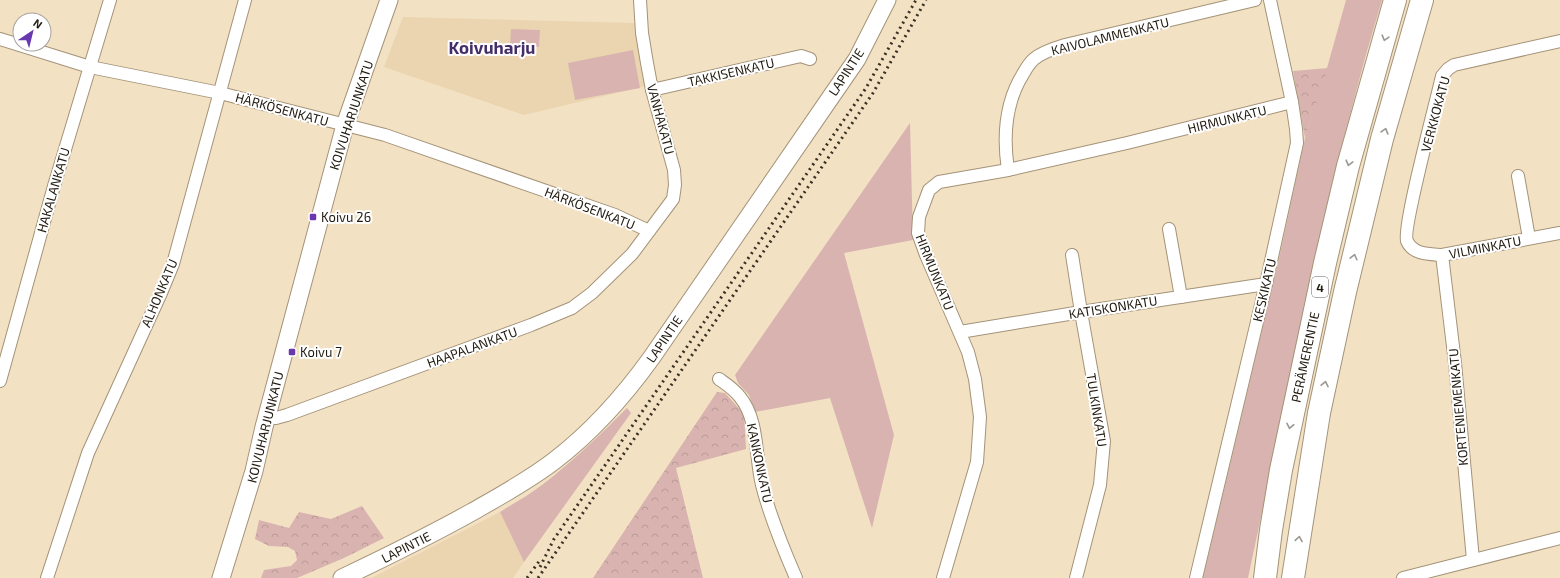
<svg xmlns="http://www.w3.org/2000/svg" width="1560" height="578" viewBox="0 0 1560 578" font-family="'Exo 2',sans-serif">
  <style>
    .built { fill: #ebd5b1 }
    .grass { fill: #d9b3b0 }
    .forest { fill: url(#forest-crowns) }
    .lines { fill: none; stroke-linecap: round; stroke-linejoin: round }
    .street-casing { stroke: #a49378; stroke-width: 14 }
    .secondary-casing { stroke: #a49378; stroke-width: 19 }
    .highway-casing { stroke: #a49378; stroke-width: 24 }
    .street { stroke: #fff; stroke-width: 12 }
    .secondary { stroke: #fff; stroke-width: 17 }
    .highway { stroke: #fff; stroke-width: 22 }
    .rail { stroke: #383124; stroke-width: 3; stroke-dasharray: 2 4; stroke-linecap: butt }
    .oneway { stroke: #9b9893 }
    .poi-dot { fill: #6937ae; stroke: #fff; stroke-width: 1.5 }
    .labels { text-anchor: middle; dominant-baseline: central; stroke-width: 4; stroke-linejoin: round; paint-order: stroke }
    .shield { fill: #fff; stroke: #635f57; stroke-width: 1 }
    .shield-label { font-size: 12px; font-weight: bold; fill: #201a0f }
    .street-label { font-size: 13px; fill: #201a0f; stroke: #fff }
    .poi-label { font-size: 13px; fill: #201a0f; stroke: #fff; text-anchor: start }
    .district-label { font-size: 17px; font-weight: bold; fill: #442e69; stroke: #fff }
  </style>
  <defs>
    <pattern id="forest-crowns" width="20" height="18" patternUnits="userSpaceOnUse"><rect width="20" height="18" fill="#d9b3b0"/><path d="M2 6a3 3 0 1 1 6 0M12 15a3 3 0 1 1 6 0" fill="none" stroke="#ba9996"/></pattern>
  </defs>
  <rect width="100%" height="100%" fill="#f3e1c4"/>
  <g class="built">
    <polygon points="403,17 635,23 646,86 524,115 384,67"/>
    <polygon points="500,512 524,562 513,578 371,578"/>
  </g>
  <g class="grass">
    <polygon points="1346,0 1382,0 1365,58 1332,183 1248,578 1203,578 1278,263 1305,138 1327,68"/>
    <polygon points="511,29 540,30 539,47 510,46"/>
    <polygon points="633,50 640,88 575,100 568,63"/>
    <polygon points="910,123 913,240 844,253 894,435 872,528 830,398 755,412 749,395 738,383 735,375"/>
    <path d="M627,408l4,5 -107,149 -24,-50c14,-9 29,-17 42,-27 30,-23 58,-50 85,-77z"/>
  </g>
  <g class="forest">
    <polygon points="1328,68 1305,138 1293,71"/>
    <polygon points="717,392 725,393 744,414 746,449 676,468 703,578 593,578"/>
    <polygon points="362,506 384,538 344,558 297,578 261,578 264,570 291,566 297,560 295,551 288,547 269,546 255,539 259,520 289,528 299,512 331,519"/>
  </g>
  <g class="lines">
    <g class="street-casing">
      <g id="street">
        <polyline points="0,39 90,67 220,93 385,135 615,215 649,231"/>
        <path d="M1560,41l-106,24 -6,4 -6,7c-5,23 -40,153 -35,165 6,14 23,13 35,14l118,-22"/>
        <polyline points="652,90 801,56 810,59"/>
        <path d="M1008,170c-5,-33 -3,-67 15,-96 3,-5 6,-11 11,-15 8,-7 21,-11 31,-14l190,-45"/>
        <polyline points="1518,176 1529,238"/>
        <polyline points="1169,229 1181,297"/>
        <polyline points="1072,255 1081,312 1104,441 1100,485 1076,578"/>
        <polyline points="1442,255 1455,363 1473,560"/>
        <polyline points="960,332 1081,312 1266,284"/>
        <path d="M719,379c7,5 15,10 21,18 19,23 15,60 22,88 8,32 21,63 34,93"/>
        <polyline points="0,381 54,186 110,0"/>
        <polyline points="267,417 276,418 287,415 531,325 572,308 592,293 632,254 673,199 675,185 674,170 652,90 647,63 642,33 640,0"/>
        <polyline points="47,578 88,453 161,293 173,264 245,0"/>
        <polyline points="943,578 977,462 980,417 975,379 968,352 926,255 918,233 919,217 929,190 939,182 1008,170 1127,143 1292,102"/>
        <polyline points="1196,578 1266,284 1297,143 1296,129 1292,102 1270,0"/>
        <polyline points="1403,578 1560,538"/>
      </g>
    </g>
    <g class="secondary-casing">
      <g id="secondary">
        <polyline points="221,578 254,471 264,427 345,125 389,0"/>
        <path d="M342,578c44,-21 87,-42 130,-66 28,-16 56,-31 82,-51 38,-29 70,-65 98,-104l205,-298 30,-59"/>
      </g>
    </g>
    <g class="highway-casing">
      <g id="highway">
        <polyline points="1265,578 1271,530 1281,470 1325,263 1348,166 1395,0"/>
        <polyline points="1293,578 1319,413 1345,292 1382,139 1422,0"/>
      </g>
    </g>
    <use href="#street" class="street"/>
    <use href="#secondary" class="secondary"/>
    <use href="#highway" class="highway"/>
    <g class="rail">
      <polyline points="540,567 554,539 866,88 916,0"/>
      <polyline points="527,578 540,560"/>
      <polyline points="538,578 873,93 926,0"/>
    </g>
  </g>
  <defs><path id="oneway-chevron" d="M-2-3.5L2.5 0L-2 3.5" fill="none" stroke-width="1.6" stroke-linecap="round" stroke-linejoin="round"/></defs>
  <g class="oneway">
    <use href="#oneway-chevron" transform="translate(1385 38) rotate(106)"/>
    <use href="#oneway-chevron" transform="translate(1385 131) rotate(-74)"/>
    <use href="#oneway-chevron" transform="translate(1349 163) rotate(105)"/>
    <use href="#oneway-chevron" transform="translate(1354 257) rotate(-76)"/>
    <use href="#oneway-chevron" transform="translate(1325 384) rotate(-78)"/>
    <use href="#oneway-chevron" transform="translate(1290 426) rotate(101)"/>
    <use href="#oneway-chevron" transform="translate(1299 539) rotate(-81)"/>
  </g>
  <g class="poi-dot">
    <rect x="309" y="213" width="8" height="8" rx="2"/>
    <rect x="288" y="348" width="8" height="8" rx="2"/>
  </g>
  <g class="labels">
    <rect class="shield" x="1312" y="277" width="16" height="20" rx="3"/>
    <g class="shield-label">
      <text x="1320" y="287">4</text>
    </g>
    <g class="street-label">
      <text transform="translate(1110 36) rotate(-14)">KAIVOLAMMENKATU</text>
      <text transform="translate(731 72) rotate(-13)">TAKKISENKATU</text>
      <text transform="translate(846 72) rotate(-57)">LAPINTIE</text>
      <text transform="translate(282 109) rotate(15)">HÄRKÖSENKATU</text>
      <text transform="translate(1435 114) rotate(-75)">VERKKOKATU</text>
      <text transform="translate(351 115) rotate(-72)">KOIVUHARJUNKATU</text>
      <text transform="translate(661 119) rotate(75)">VANHAKATU</text>
      <text transform="translate(1227 119) rotate(-14)">HIRMUNKATU</text>
      <text transform="translate(53 190) rotate(-74)">HAKALANKATU</text>
      <text transform="translate(590 208) rotate(21)">HÄRKÖSENKATU</text>
      <text transform="translate(1485 247) rotate(-11)">VILMINKATU</text>
      <text transform="translate(935 272) rotate(68)">HIRMUNKATU</text>
      <text transform="translate(1264 290) rotate(-77)">KESKIKATU</text>
      <text transform="translate(159 293) rotate(-67)">ALHONKATU</text>
      <text transform="translate(1113 307) rotate(-9)">KATISKONKATU</text>
      <text transform="translate(664 339) rotate(-56)">LAPINTIE</text>
      <text transform="translate(472 347) rotate(-20)">HAAPALANKATU</text>
      <text transform="translate(1305 357) rotate(-78)">PERÄMERENTIE</text>
      <text transform="translate(1458 407) rotate(-95)">KORTENIEMENKATU</text>
      <text transform="translate(1097 410) rotate(81)">TULKINKATU</text>
      <text transform="translate(265 427) rotate(-76)">KOIVUHARJUNKATU</text>
      <text transform="translate(760 463) rotate(78)">KANKONKATU</text>
      <text transform="translate(406 547) rotate(-27)">LAPINTIE</text>
    </g>
    <g class="poi-label">
      <text x="321" y="217">Koivu 26</text>
      <text x="300" y="352">Koivu 7</text>
    </g>
    <g class="district-label">
      <text x="492" y="47">Koivuharju</text>
    </g>
  </g>
  <g transform="translate(32 32) rotate(35)"><circle r="19" fill="#ffffff" stroke="#a6a39f"/>
  <path d="M0-3L7 15L0 10L-7 15Z" fill="#6937ae"/>
  <text y="-6" font-size="11" font-weight="bold" text-anchor="middle" fill="#201a0f">N</text>
  </g>
</svg>
